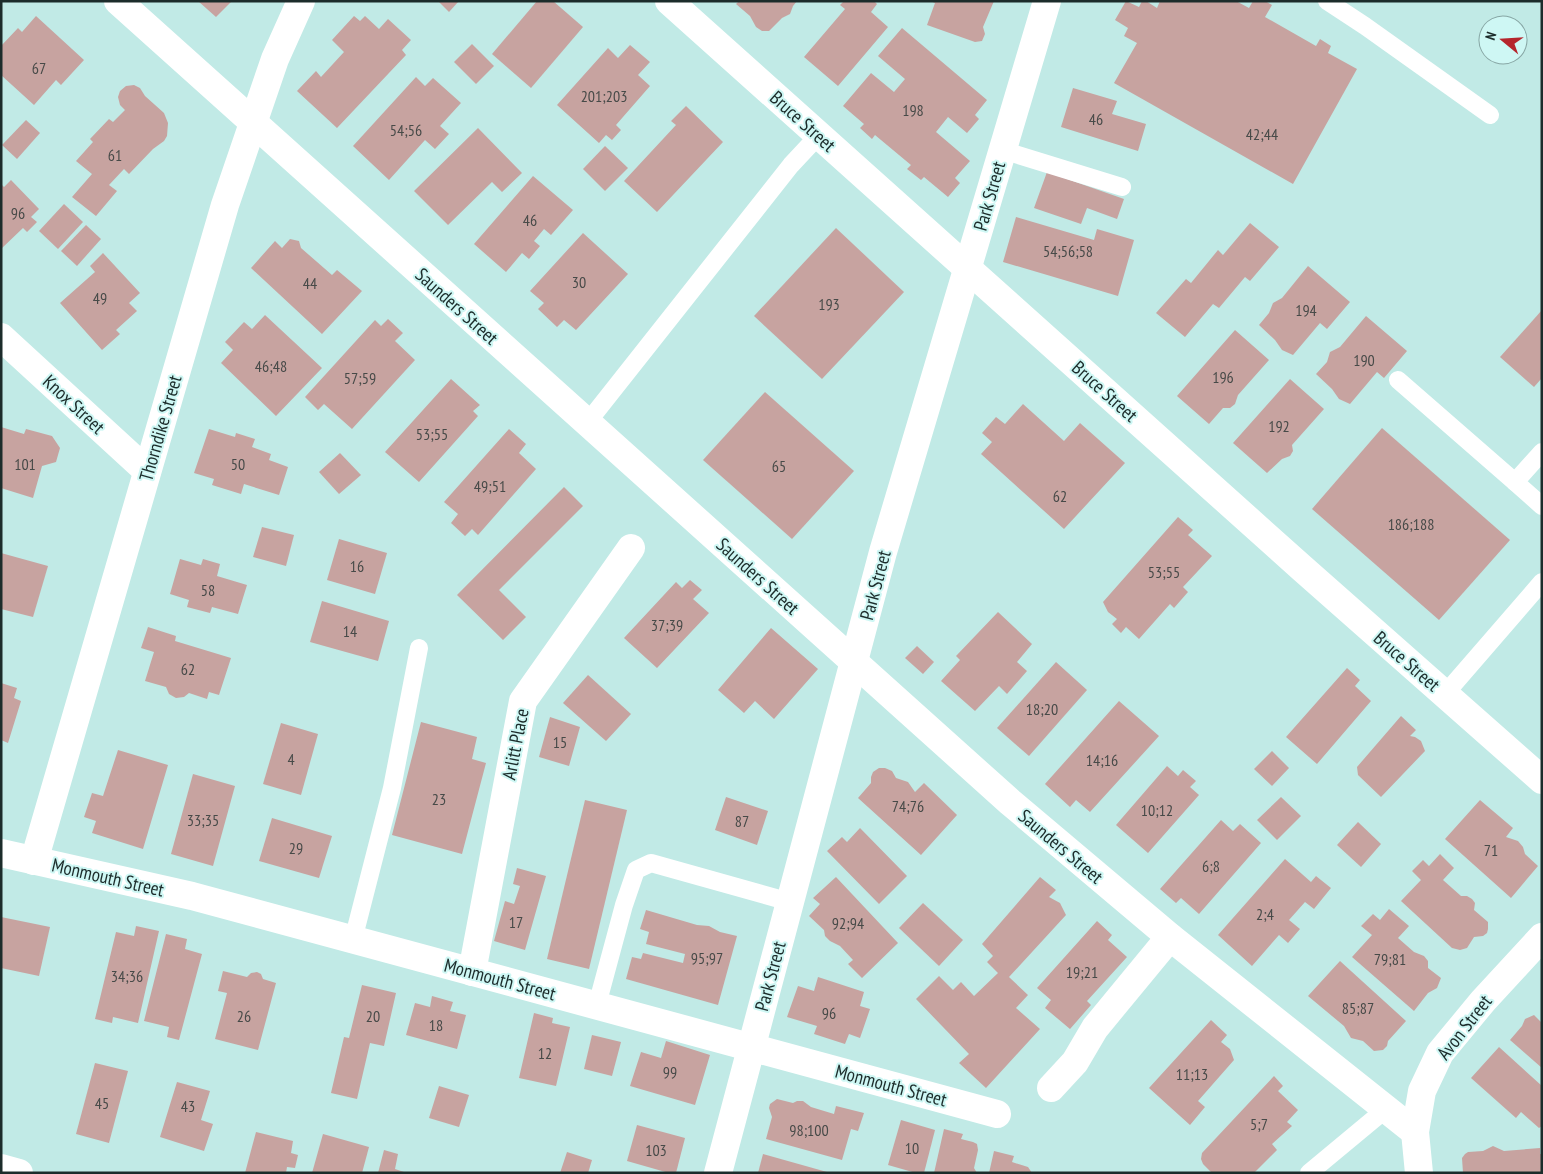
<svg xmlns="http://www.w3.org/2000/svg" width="1543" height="1174" viewBox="0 0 1543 1174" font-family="'PT Sans Narrow',sans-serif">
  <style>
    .building { fill: #c7a3a0 }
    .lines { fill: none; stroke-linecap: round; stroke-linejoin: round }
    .lane { stroke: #fff; stroke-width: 18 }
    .street { stroke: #fff; stroke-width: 28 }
    .secondary { stroke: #fff; stroke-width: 28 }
    .labels { text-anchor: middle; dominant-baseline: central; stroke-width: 4; stroke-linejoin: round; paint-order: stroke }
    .number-label { font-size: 16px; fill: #474a48 }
    .street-label { font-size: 19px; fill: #1c2c2b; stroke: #cef7f4 }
  </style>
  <rect width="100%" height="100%" fill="#c1eae6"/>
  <g class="building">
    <polygon points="198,1 232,1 216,17"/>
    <polygon points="438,1 459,1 449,12"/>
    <polygon points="537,1 553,1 583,27 531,88 492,54"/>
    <polygon points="739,1 797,1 793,6 790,14 782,18 769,31 762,31 756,27 750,16 736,4"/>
    <polygon points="844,1 874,1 877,4 871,12 888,27 838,86 804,57 845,9 840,5"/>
    <polygon points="930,1 994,1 983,27 985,34 982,41 975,42 927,25 935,3"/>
    <polygon points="1126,1 1139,7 1142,1 1146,1 1157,8 1160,1 1236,1 1249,8 1253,1 1265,1 1272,5 1265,17 1316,46 1320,39 1331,46 1328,53 1357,69 1293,184 1114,83 1137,43 1124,36 1128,28 1115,20"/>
    <polygon points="36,16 84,60 61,85 56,80 34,105 1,75 1,46 18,28 22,32"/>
    <polygon points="354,16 360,21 365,16 379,29 388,19 411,40 402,50 406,55 337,128 297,91 316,71 321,77 344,52 332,40"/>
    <polygon points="902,28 987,100 975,115 979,119 967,133 948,117 936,132 970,161 955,178 960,183 948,197 924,177 921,180 907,169 911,165 875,135 872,139 860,128 864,124 843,106 871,73 894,92 905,79 878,56"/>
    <polygon points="472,44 494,66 476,84 454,62"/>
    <polygon points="630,45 650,62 638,75 650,86 616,125 621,130 612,140 606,135 599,143 557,105 608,48 618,58"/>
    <polygon points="416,77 425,86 433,78 461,103 440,126 449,134 435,149 425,140 389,180 353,146"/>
    <polygon points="134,85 140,88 145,96 164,113 168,123 167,136 164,141 153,149 129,174 124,169 109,185 117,191 96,216 72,197 92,174 76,161 93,142 90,139 109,119 113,122 125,110 120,105 118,97 120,91 126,86"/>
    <polygon points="1073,88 1117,101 1112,114 1146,124 1138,151 1061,127"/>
    <polygon points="686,106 723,142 657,212 624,181 676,125 671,121"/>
    <polygon points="26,120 40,133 17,159 2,145"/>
    <polygon points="478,128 522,173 502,192 492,182 448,225 414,191"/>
    <polygon points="605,146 628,168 605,191 583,169"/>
    <polygon points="1047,172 1124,199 1117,219 1087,208 1081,224 1034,208"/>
    <polygon points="533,176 573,210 551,235 544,229 534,241 540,246 529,259 522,253 506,272 474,244"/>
    <polygon points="11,180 39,209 31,217 37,222 27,232 23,228 1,249 1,184 4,187"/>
    <polygon points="64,204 83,222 58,249 39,231"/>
    <polygon points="1016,217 1094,240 1097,229 1134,240 1118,296 1003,262"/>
    <polygon points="1250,223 1279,247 1250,281 1245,277 1219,308 1213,304 1185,337 1156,313 1186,279 1191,283 1218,250 1223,255"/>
    <polygon points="86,225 101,239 77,266 61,251"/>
    <polygon points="836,228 904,292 822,379 754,316"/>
    <polygon points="583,233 628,274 576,330 564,320 557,327 538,309 544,303 530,291"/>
    <polygon points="290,239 299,241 301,248 332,275 337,270 362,291 322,334 251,268 275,241 282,248"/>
    <polygon points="103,253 140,293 129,303 137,311 116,330 120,334 102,350 60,303 95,272 90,266"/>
    <polygon points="1308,266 1350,302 1327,329 1320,323 1293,355 1282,350 1275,340 1259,325 1269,313 1273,303 1282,298"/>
    <polygon points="1542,310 1542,378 1534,387 1500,357"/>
    <polygon points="265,315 322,368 276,416 221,363 233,350 225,342 244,322 252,329"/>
    <polygon points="1366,316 1407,351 1384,378 1377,372 1350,404 1339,399 1332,389 1316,374 1327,362 1330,352 1340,347"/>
    <polygon points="388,319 403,333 395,341 415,360 352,429 324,404 318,410 305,397 375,320 381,326"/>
    <polygon points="1235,330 1269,360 1238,395 1235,404 1230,408 1223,408 1209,424 1177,396"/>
    <polygon points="451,379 480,405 473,411 478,416 419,482 385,452"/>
    <polygon points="1290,379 1324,409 1292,445 1293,451 1290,456 1282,459 1267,473 1233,443"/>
    <polygon points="765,392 854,471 792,539 703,460"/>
    <polygon points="1023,404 1064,441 1080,423 1125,463 1064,529 981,454 992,442 982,433 996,417 1005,424"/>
    <polygon points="1,427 24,434 26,429 52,436 60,448 56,462 42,466 33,498 1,488"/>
    <polygon points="1382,428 1510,540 1439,620 1312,509"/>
    <polygon points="209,429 235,437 236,433 255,439 252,447 271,454 269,460 288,467 279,495 244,484 241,494 212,485 214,479 194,473"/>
    <polygon points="509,429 526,444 519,453 536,469 478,535 472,529 465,536 451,523 458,514 444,502"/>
    <polygon points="340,453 361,475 339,494 319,472"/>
    <polygon points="564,487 583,506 499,590 526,617 503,640 457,595"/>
    <polygon points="1178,517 1193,530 1188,535 1212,556 1183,587 1188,592 1174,608 1170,604 1139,639 1126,627 1121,633 1112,624 1117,619 1108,612 1103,602"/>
    <polygon points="262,527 294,535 286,566 253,557"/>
    <polygon points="339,539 387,553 375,594 327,580"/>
    <polygon points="1,553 48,566 33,617 1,609"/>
    <polygon points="180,559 201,565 203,559 220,564 217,576 247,585 238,614 212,607 210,613 187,607 189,600 170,594"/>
    <polygon points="690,580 702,590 693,599 709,613 657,668 624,638 676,582 682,588"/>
    <polygon points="322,601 389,621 378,661 310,642"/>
    <polygon points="998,612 1032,644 1017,662 1027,671 1007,694 999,686 975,711 941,681 960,660 956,656"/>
    <polygon points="148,627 176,636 175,641 231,658 219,695 209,692 207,699 189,693 184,697 176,698 169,694 166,687 145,681 154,652 141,648"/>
    <polygon points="771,628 818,669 774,719 755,701 744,713 718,690"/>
    <polygon points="917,646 934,662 923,674 905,658"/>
    <polygon points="1056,662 1087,690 1029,756 997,728"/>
    <polygon points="1347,668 1360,680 1355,686 1371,701 1317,764 1286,737"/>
    <polygon points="588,675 631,714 606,741 563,703"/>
    <polygon points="1,683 17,688 14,698 21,701 8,743 1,740"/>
    <polygon points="1119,701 1159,736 1090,812 1076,800 1070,807 1045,784"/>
    <polygon points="1401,716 1416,730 1410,736 1415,737 1421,741 1425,751 1381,797 1358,775 1357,767"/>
    <polygon points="550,717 580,727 569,766 539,757"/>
    <polygon points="421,722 477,737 472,759 486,763 462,854 392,835"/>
    <polygon points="281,723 318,734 301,795 263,784"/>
    <polygon points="118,750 168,765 143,849 92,833 96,821 84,817 92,793 103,796"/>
    <polygon points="1272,751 1289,768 1272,786 1254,769"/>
    <polygon points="1167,766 1178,776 1183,770 1196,781 1190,787 1199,795 1148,853 1116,825"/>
    <polygon points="879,768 885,768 892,771 896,778 908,782 915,792 924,783 957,815 921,855 858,798 871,783 871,777 873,772"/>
    <polygon points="193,774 235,786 213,866 171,854"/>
    <polygon points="726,797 768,811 757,845 715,830"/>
    <polygon points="1281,797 1301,816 1277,840 1257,820"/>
    <polygon points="585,800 627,810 589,969 547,959"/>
    <polygon points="1480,800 1513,828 1506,837 1518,841 1523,847 1525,854 1538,866 1511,898 1445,839"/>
    <polygon points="272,818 332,836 319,878 259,861"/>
    <polygon points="1221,820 1233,831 1240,824 1261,843 1199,914 1181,898 1176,903 1160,889"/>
    <polygon points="1358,822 1381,844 1361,867 1337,845"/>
    <polygon points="860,828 907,876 879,904 827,851 842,837 847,842"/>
    <polygon points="1440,854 1454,868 1443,880 1461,896 1467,896 1472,899 1475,903 1474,910 1488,922 1488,929 1487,933 1483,936 1474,937 1467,948 1460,950 1452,948 1401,901 1421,880 1412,871 1423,860 1429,866"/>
    <polygon points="1285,859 1311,882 1316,876 1331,888 1314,909 1305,902 1289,920 1300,929 1288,943 1279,935 1252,966 1218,935"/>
    <polygon points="517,868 546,876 525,950 494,941 505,901 514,904 520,886 513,884"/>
    <polygon points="836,877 898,943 862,978 848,964 853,960 840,946 830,941 825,936 824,930 809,916 820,904 813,898"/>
    <polygon points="1040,877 1056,890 1049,897 1060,903 1066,915 1009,977 1028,995 1016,1008 1040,1029 986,1088 959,1063 969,1054 916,999 939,976 953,990 961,982 974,996 998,973 987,962 993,956 982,944"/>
    <polygon points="923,903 963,940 939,966 899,928"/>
    <polygon points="1389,909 1409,926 1398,938 1414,952 1424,956 1428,961 1428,968 1441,978 1437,988 1428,993 1414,1011 1352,957 1372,935 1361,926 1373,914 1380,920"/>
    <polygon points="646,910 697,925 709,926 720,932 737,936 718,1005 626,979 632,957 641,959 643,953 683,963 685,954 646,944 649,932 640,929"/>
    <polygon points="1,917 50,927 39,976 1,968"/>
    <polygon points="1097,921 1112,935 1108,940 1127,957 1087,1001 1091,1005 1070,1029 1045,1008 1051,1000 1037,988"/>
    <polygon points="136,926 159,931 138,1023 113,1017 112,1023 95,1019 116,932 134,936"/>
    <polygon points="166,934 187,939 185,949 202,954 179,1040 167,1037 169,1027 144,1021"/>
    <polygon points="1340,961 1406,1021 1388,1041 1387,1046 1383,1050 1374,1051 1363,1041 1351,1038 1344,1026 1308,996"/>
    <polygon points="223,971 247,977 251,973 257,972 261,974 263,979 276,983 258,1050 215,1039 227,993 218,991"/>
    <polygon points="818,977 864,992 860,1006 870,1009 860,1038 849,1034 845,1044 814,1034 817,1026 787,1017 798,986 814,991"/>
    <polygon points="362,985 396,993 384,1046 370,1043 357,1099 331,1093 344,1037 349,1038"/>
    <polygon points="432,996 453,1002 450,1011 466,1015 457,1049 406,1035 415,1003 430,1007"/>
    <polygon points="534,1013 553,1018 552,1023 570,1027 556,1086 519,1078"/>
    <polygon points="1534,1015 1542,1023 1542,1068 1510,1040 1522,1026 1525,1019"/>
    <polygon points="1211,1020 1227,1035 1221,1042 1230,1049 1234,1060 1198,1101 1205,1107 1190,1125 1149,1088"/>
    <polygon points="592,1035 621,1042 612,1076 584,1069"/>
    <polygon points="666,1041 710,1055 695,1105 630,1086 641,1052 661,1058"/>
    <polygon points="1499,1047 1542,1086 1542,1126 1539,1128 1521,1112 1516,1118 1471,1078"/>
    <polygon points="95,1063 128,1071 109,1143 76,1134"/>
    <polygon points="1274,1076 1283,1086 1278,1091 1298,1110 1287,1122 1292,1126 1272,1144 1277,1150 1254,1173 1212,1173 1203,1164 1201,1159 1202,1153"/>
    <polygon points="177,1082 210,1091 201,1120 213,1124 204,1151 160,1137"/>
    <polygon points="439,1086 469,1095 459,1127 429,1118"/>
    <polygon points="777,1099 793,1103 797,1101 803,1101 811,1107 834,1114 836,1106 864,1113 858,1131 851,1129 842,1160 766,1139 772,1117 769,1108 770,1104"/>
    <polygon points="901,1120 935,1130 924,1173 916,1173 888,1165"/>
    <polygon points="637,1125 685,1138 676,1173 669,1173 627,1161"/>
    <polygon points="944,1129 963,1134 961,1139 973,1142 977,1144 978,1150 974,1168 977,1173 934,1173"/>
    <polygon points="256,1132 293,1141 291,1153 298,1155 295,1168 287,1167 286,1173 245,1173"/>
    <polygon points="323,1134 369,1147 362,1173 312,1173"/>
    <polygon points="1493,1146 1504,1151 1540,1148 1540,1154 1542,1154 1542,1172 1463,1173 1462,1158 1465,1154 1468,1152 1483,1151"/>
    <polygon points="384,1150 398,1154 395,1169 407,1173 378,1173"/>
    <polygon points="994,1151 1014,1156 1012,1162 1028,1167 1032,1173 989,1173"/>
    <polygon points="567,1152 592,1160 588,1173 560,1173"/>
    <polygon points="763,1154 827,1172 827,1173 758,1173"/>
  </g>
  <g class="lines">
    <g class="lane">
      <polyline points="1327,1 1365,26 1490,115"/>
      <polyline points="1002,150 1122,187"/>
      <polyline points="1398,380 1515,482"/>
      <polyline points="587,423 791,165 819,135"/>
      <polyline points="1542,452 1515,482 1542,506"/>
      <polyline points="1445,694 1542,582"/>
      <polyline points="353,940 392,788 419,648"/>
      <polyline points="597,1005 624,905 636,870 651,863 790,902"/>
      <polyline points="1309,1173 1386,1109"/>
    </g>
    <g class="street">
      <polyline points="118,1 1010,802 1170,937 1415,1132"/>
      <polyline points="669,1 1303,569 1542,780"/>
      <polyline points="1,337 147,471"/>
      <polyline points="1,853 192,896 997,1114"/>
      <polyline points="34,861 225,205 275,59 301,1"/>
      <polyline points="472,972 523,701 631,548"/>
      <polyline points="1051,1088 1075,1062 1095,1028 1170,937"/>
      <polyline points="1,1168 19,1173"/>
      <polyline points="1419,1173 1415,1132 1422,1091 1440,1053 1483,1001 1542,937"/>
    </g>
    <polyline class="secondary" points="718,1173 883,552 1047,1"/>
  </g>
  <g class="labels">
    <g class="number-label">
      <text x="39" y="68">67</text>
      <text x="604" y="96">201;203</text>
      <text x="913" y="110">198</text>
      <text x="1096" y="119">46</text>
      <text x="406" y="130">54;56</text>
      <text x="1262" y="134">42;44</text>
      <text x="115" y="155">61</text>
      <text x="18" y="213">96</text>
      <text x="530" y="220">46</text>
      <text x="1068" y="251">54;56;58</text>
      <text x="579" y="282">30</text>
      <text x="310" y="283">44</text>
      <text x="100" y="298">49</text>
      <text x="829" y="304">193</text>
      <text x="1306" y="310">194</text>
      <text x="1364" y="360">190</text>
      <text x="271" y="366">46;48</text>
      <text x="1223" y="377">196</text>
      <text x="360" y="378">57;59</text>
      <text x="1279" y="426">192</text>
      <text x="432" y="434">53;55</text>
      <text x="25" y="464">101</text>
      <text x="238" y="464">50</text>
      <text x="779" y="466">65</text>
      <text x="490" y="486">49;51</text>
      <text x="1060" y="496">62</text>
      <text x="1411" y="524">186;188</text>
      <text x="357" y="566">16</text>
      <text x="1164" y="572">53;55</text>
      <text x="208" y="590">58</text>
      <text x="667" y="625">37;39</text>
      <text x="350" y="631">14</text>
      <text x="188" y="669">62</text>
      <text x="1042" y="709">18;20</text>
      <text x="560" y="742">15</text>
      <text x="291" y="759">4</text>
      <text x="1102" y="760">14;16</text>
      <text x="439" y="799">23</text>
      <text x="908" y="806">74;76</text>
      <text x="1157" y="810">10;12</text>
      <text x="203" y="820">33;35</text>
      <text x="742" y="821">87</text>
      <text x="296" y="848">29</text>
      <text x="1491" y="850">71</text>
      <text x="1211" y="866">6;8</text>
      <text x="1265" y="914">2;4</text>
      <text x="516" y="922">17</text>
      <text x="848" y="923">92;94</text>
      <text x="707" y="958">95;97</text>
      <text x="1390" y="959">79;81</text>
      <text x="1082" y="972">19;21</text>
      <text x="127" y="976">34;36</text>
      <text x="1358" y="1008">85;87</text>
      <text x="829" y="1013">96</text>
      <text x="244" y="1016">26</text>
      <text x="373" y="1016">20</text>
      <text x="436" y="1025">18</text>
      <text x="545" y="1053">12</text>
      <text x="670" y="1072">99</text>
      <text x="1192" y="1074">11;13</text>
      <text x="102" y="1103">45</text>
      <text x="188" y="1106">43</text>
      <text x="1259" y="1124">5;7</text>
      <text x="809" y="1130">98;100</text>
      <text x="912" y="1148">10</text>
      <text x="656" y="1150">103</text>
    </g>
    <g class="street-label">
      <text transform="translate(803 121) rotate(42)">Bruce Street</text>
      <text transform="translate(989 196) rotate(-74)">Park Street</text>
      <text transform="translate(457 306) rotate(42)">Saunders Street</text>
      <text transform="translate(1105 391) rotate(42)">Bruce Street</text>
      <text transform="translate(74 404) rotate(43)">Knox Street</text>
      <text transform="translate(160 428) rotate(-74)">Thorndike Street</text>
      <text transform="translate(758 576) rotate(42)">Saunders Street</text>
      <text transform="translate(875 585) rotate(-75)">Park Street</text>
      <text transform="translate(1407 661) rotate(41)">Bruce Street</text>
      <text transform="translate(515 744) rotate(-79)">Arlitt Place</text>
      <text transform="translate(1061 846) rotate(40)">Saunders Street</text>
      <text transform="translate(108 877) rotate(13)">Monmouth Street</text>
      <text transform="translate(770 976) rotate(-75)">Park Street</text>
      <text transform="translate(500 979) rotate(15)">Monmouth Street</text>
      <text transform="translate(1464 1027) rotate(-52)">Avon Street</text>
      <text transform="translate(891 1085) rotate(15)">Monmouth Street</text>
    </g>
  </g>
  <rect width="1543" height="1174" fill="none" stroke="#1c2c2b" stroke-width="5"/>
  <g transform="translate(1503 40) rotate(288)"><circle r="24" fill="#cef7f4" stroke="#87a6a4"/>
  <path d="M0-4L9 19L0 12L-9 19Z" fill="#b5252c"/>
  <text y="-8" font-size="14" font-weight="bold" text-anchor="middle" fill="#1c2c2b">N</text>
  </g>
</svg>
